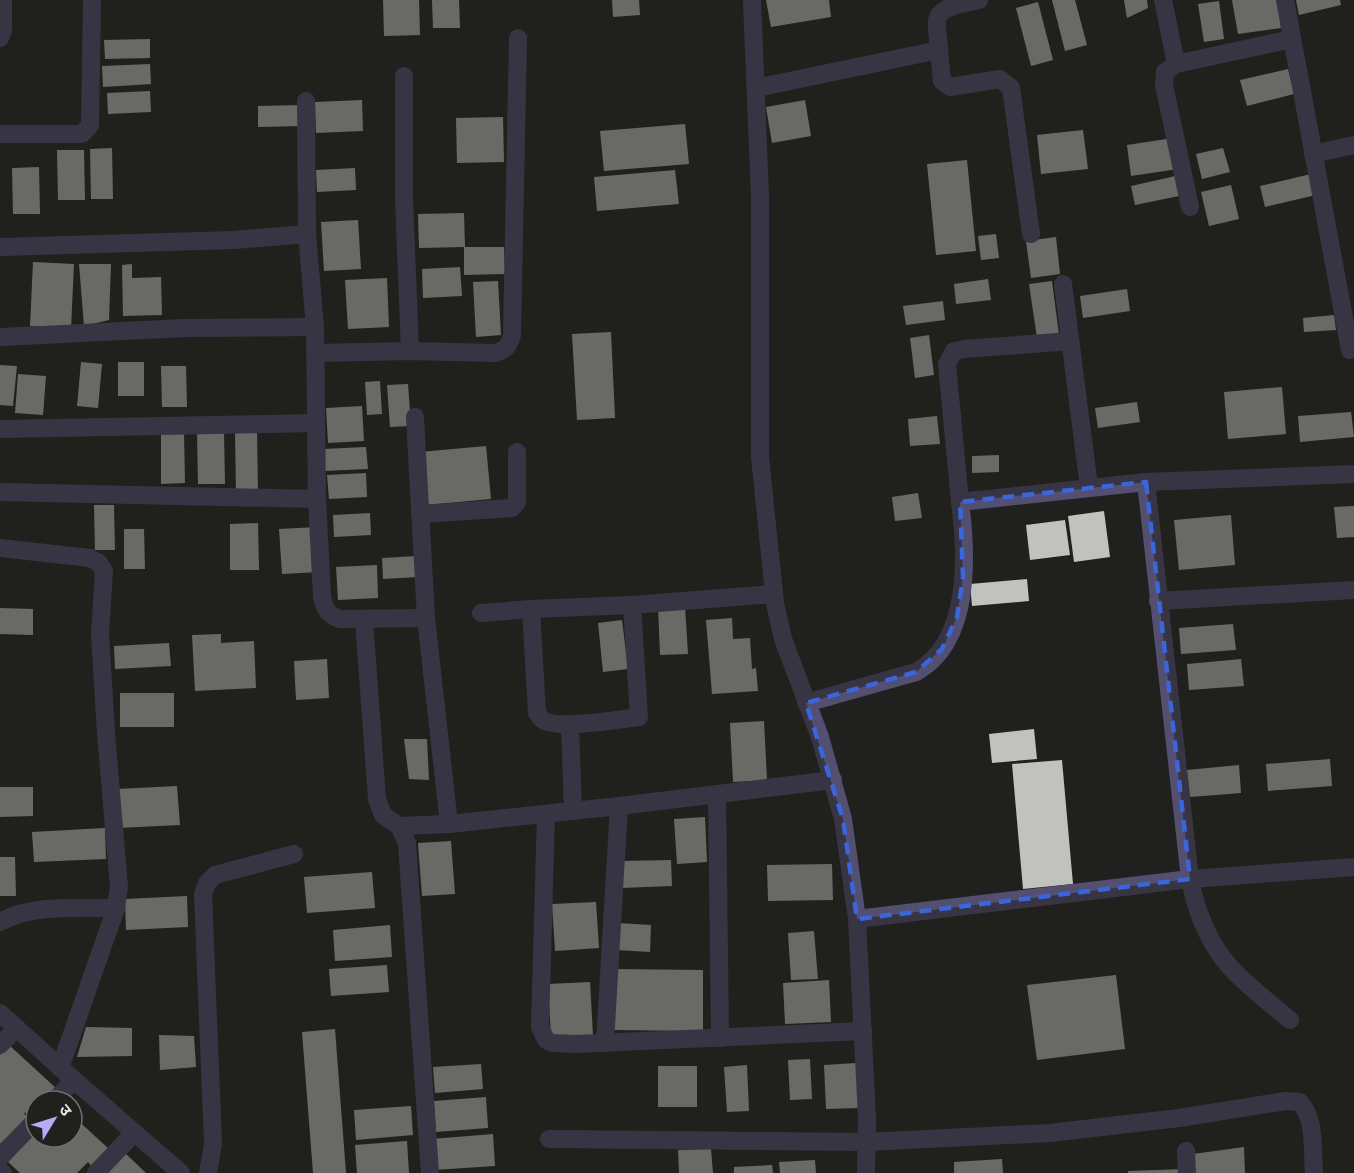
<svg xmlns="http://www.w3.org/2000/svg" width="1354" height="1173" viewBox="0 0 1354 1173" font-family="'Libre Baskerville','Noto Sans Devanagari',serif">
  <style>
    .building { fill: #c1c2be }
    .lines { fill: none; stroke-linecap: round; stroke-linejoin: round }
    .street { stroke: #534f71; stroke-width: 18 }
    .marked { fill: none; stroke: #3b65da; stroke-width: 4.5; stroke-dasharray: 12 8; stroke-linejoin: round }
  </style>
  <rect width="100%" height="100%" fill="#20211e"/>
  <g class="building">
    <polygon points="383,0 419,0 420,35 384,36"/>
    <polygon points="432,0 459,0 460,28 433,28"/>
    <polygon points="612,0 639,0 640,15 613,17"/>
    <polygon points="766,0 829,0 831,17 771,27"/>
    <polygon points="1052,0 1075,0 1087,45 1065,51"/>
    <polygon points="1124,0 1147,0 1148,8 1127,18"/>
    <polygon points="1232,0 1277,0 1281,28 1238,34"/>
    <polygon points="1296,0 1340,0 1341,5 1299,15"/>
    <polygon points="1219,1 1224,39 1204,42 1198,4"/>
    <polygon points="1038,2 1053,60 1031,66 1016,8"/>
    <polygon points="150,39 150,58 105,59 104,40"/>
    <polygon points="150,64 151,84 103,87 102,66"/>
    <polygon points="1288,69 1294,94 1247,106 1240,80"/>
    <polygon points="150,91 151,112 108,114 107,93"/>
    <polygon points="362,100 363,131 316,133 315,102"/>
    <polygon points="805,100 811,136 772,143 766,107"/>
    <polygon points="303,105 304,126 258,127 258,106"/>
    <polygon points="503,117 504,162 457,163 456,118"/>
    <polygon points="685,124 689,164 604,171 600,131"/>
    <polygon points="1083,130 1088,169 1041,174 1037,135"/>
    <polygon points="1173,138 1178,169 1131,176 1127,145"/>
    <polygon points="112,148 113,199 91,199 90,149"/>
    <polygon points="1223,148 1230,172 1202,179 1196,154"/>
    <polygon points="57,150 84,150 85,200 58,200"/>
    <polygon points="967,160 976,251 936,255 927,164"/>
    <polygon points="39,167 40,214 13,214 12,168"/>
    <polygon points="355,168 356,190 317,192 316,170"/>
    <polygon points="675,170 679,204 597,211 594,177"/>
    <polygon points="1311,174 1316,195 1265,207 1260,186"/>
    <polygon points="1180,175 1184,195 1135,205 1131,186"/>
    <polygon points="1231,185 1239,219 1209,226 1201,192"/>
    <polygon points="464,213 465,247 419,248 418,214"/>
    <polygon points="358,220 361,269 324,271 321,222"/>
    <polygon points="996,234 999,258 981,260 978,236"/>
    <polygon points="1056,237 1060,274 1031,278 1026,241"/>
    <polygon points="464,247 504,247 505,274 464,275"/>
    <polygon points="33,262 74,264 71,328 30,326"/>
    <polygon points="79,264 111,264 109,320 84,326"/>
    <polygon points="132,264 132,278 161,277 162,315 123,316 122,265"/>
    <polygon points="460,267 462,296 423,298 422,269"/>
    <polygon points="387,278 389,327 348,329 345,280"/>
    <polygon points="988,279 991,300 956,304 954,284"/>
    <polygon points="498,281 501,335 476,337 473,282"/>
    <polygon points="1052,281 1059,335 1037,338 1029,284"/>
    <polygon points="1127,289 1130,311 1083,318 1080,296"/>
    <polygon points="943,301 945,320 906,325 903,306"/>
    <polygon points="1334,315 1336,330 1304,332 1303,318"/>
    <polygon points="611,332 615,418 577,420 572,334"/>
    <polygon points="929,335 934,375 915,378 910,338"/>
    <polygon points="81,362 102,364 98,408 77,406"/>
    <rect x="118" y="362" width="26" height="34"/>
    <polygon points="0,365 17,366 13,406 0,405"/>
    <polygon points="161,366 186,366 187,407 162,407"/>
    <polygon points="18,374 46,376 43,415 15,413"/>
    <polygon points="380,381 382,414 367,415 365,382"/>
    <polygon points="408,384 411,426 390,427 387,385"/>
    <polygon points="1282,387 1286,434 1228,439 1224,392"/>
    <polygon points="1137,402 1140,422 1098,428 1095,408"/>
    <polygon points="362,406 364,441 328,443 326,408"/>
    <polygon points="1351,412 1354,437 1300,442 1298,416"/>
    <polygon points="937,416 940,444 910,446 908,419"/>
    <polygon points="161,431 184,431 185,483 161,484"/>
    <polygon points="235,431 257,431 258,495 236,495"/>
    <polygon points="224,432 225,484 198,484 197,433"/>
    <polygon points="486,446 491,499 425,505 420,452"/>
    <polygon points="366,447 368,469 324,471 323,449"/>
    <polygon points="999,455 999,472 972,473 972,456"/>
    <polygon points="366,473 367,497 329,499 327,475"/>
    <polygon points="918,493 922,518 895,521 892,497"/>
    <polygon points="94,505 114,505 115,550 95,550"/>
    <polygon points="1354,506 1354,537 1337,538 1334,507"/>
    <polygon points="1104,511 1110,557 1074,562 1068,516"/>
    <polygon points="370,513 371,535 334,537 333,515"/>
    <polygon points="1231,515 1235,565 1179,570 1174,520"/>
    <polygon points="1065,520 1070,555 1030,560 1026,525"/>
    <polygon points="258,523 259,570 230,570 230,524"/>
    <polygon points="317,527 319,572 282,574 279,529"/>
    <polygon points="124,529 144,529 145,569 124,569"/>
    <polygon points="417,556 418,577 383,579 382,558"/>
    <polygon points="377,565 378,598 338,600 336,567"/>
    <polygon points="1027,579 1029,601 972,606 970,584"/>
    <polygon points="685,606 688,654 660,655 658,607"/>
    <polygon points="0,608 33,609 33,635 0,634"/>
    <polygon points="732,618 733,639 750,638 752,669 756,668 758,691 712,694 706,620"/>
    <polygon points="622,620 628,669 603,672 598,623"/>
    <polygon points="1233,624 1236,650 1181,654 1179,628"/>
    <polygon points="221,634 221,643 254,641 256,688 195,691 192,635"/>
    <polygon points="169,643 171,666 115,669 114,646"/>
    <polygon points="327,659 329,698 296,700 294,661"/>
    <polygon points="1241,659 1244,686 1189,690 1187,664"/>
    <rect x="120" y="693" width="54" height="34"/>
    <polygon points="764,721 767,780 733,782 730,723"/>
    <polygon points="1034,729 1037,759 992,763 989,734"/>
    <polygon points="404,739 427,739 429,780 409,779"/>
    <polygon points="1330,759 1332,786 1268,791 1266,764"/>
    <polygon points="1062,760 1073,884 1023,889 1012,764"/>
    <polygon points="1239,765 1241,793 1190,797 1187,770"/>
    <polygon points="177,786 180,825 118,828 116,789"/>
    <polygon points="0,787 33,787 33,816 0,817"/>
    <polygon points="705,817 707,862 677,864 674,819"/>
    <polygon points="105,828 106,859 34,862 32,832"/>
    <polygon points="451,841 455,894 422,896 418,843"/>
    <polygon points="0,857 15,857 16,896 0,896"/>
    <polygon points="671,860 672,886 621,888 620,861"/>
    <polygon points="832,864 833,900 768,901 767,865"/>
    <polygon points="372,872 375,908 307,913 304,877"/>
    <polygon points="187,896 188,927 126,930 125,899"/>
    <polygon points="596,902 599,948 555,951 552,904"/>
    <polygon points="617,923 651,925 650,952 616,950"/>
    <polygon points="390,925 392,957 335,961 333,930"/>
    <polygon points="814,931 818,979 791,980 788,933"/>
    <polygon points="387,965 389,992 331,996 329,969"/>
    <polygon points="612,969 703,970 703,1031 612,1030"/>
    <polygon points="1116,975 1125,1049 1037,1060 1027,985"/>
    <polygon points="829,980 831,1022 785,1024 783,983"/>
    <polygon points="590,982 593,1036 551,1038 548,984"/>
    <polygon points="86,1027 132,1028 132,1056 77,1057"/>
    <polygon points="335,1029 346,1173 313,1173 302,1032"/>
    <polygon points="159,1035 194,1036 196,1067 160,1070"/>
    <polygon points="9,1045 57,1089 46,1101 36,1101 24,1114 29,1118 3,1146 0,1143 0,1055"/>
    <polygon points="810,1059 812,1099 790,1100 788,1060"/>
    <polygon points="856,1063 859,1108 826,1109 824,1065"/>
    <polygon points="481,1064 483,1089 435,1093 433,1067"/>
    <polygon points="747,1065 749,1111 727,1112 724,1067"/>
    <rect x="658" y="1066" width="39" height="41"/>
    <polygon points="486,1097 488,1128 436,1132 434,1101"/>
    <polygon points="411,1106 413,1135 356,1140 354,1110"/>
    <polygon points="72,1115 109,1149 92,1167 88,1162 77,1173 20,1173 8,1162 32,1137 38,1143 44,1137 72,1137"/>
    <polygon points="493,1134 495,1166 434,1170 431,1139"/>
    <polygon points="407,1141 409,1173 357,1173 355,1145"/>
    <polygon points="1244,1147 1245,1173 1194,1173 1193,1154"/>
    <polygon points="711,1149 713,1173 679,1173 678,1150"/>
    <polygon points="124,1152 146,1173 108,1173"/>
    <polygon points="1002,1159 1003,1173 954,1173 954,1162"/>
    <polygon points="815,1160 816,1173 780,1173 779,1162"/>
    <polygon points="772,1165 773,1173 734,1173 734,1167"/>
    <polygon points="1186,1169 1186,1173 1128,1173 1128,1171"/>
  </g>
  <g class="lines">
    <g class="street">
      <polyline points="752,0 760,197 760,457 775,603 783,639 820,737 843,819 857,919 867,1118 866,1173"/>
      <polyline points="1163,0 1176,64"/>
      <polyline points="1285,0 1350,350"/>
      <polyline points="0,38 3,30 3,0"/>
      <polyline points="939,50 942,81 950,87 1000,79 1011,88 1031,234"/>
      <polyline points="404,76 404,198 410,351"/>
      <path d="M756,88l183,-38c0,-9 -3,-20 -2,-29 2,-16 31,-18 42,-21"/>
      <path d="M306,101l1,133 8,93 2,172 5,98c3,13 6,18 18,22l86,-1"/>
      <polyline points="0,134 82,134 90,125 92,0"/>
      <polyline points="1313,154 1354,145"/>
      <polyline points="1190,207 1164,85 1165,72 1176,64 1292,39"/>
      <polyline points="0,247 234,240 307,234"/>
      <polyline points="1063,284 1089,487"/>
      <polyline points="0,337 185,328 315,327"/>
      <path d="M316,353l94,-2 85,2c11,-3 14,-7 17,-18l6,-297"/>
      <polyline points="415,417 426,618 449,824"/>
      <polyline points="0,429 316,423"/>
      <path d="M1146,482l44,397c6,32 18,63 40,88 17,19 40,36 60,53"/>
      <polyline points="0,492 317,499"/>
      <polyline points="960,502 947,364 954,351 965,349 1070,341"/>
      <polyline points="420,514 512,508 517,502 517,452"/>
      <polyline points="0,548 90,558 99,563 104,571 100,634 106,733 119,887 116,908 60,1068"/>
      <polyline points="1158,601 1354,590"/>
      <path d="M531,609l6,104c2,2 4,6 6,7 14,10 78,-1 96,-3l-7,-112"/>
      <polyline points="481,613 531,609 632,605 774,594"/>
      <polyline points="364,620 377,799 383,815 399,826 407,843 430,1173"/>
      <path d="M806,703l110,-31c55,-30 51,-117 44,-170l186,-20 208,-8"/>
      <polyline points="570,724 573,811"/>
      <polyline points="717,794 720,1038"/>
      <polyline points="546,814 540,1027 546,1040 552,1043 575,1044 863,1031"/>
      <polyline points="399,826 449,824 619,806 833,780"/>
      <polyline points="857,919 1190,879 1354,867"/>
      <path d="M0,922c35,-19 78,-13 116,-14"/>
      <polyline points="0,1013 74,1080 181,1173"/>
      <polyline points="605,1043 619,806"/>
      <polyline points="0,1045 17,1028"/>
      <polyline points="54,1101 74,1080"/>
      <path d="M549,1139l317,3 184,-9 129,-15 107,-17 14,1c16,18 12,48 14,71"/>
      <polyline points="1186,1151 1187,1173"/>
      <polyline points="0,1157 36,1120"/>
      <polyline points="0,1170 3,1173"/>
      <polyline points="96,1173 134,1133"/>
      <polyline points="208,1173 213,1144 203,894 207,883 215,875 294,854"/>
    </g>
  </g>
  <path d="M0 0H1354V1173H0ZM1146,482l44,397 -333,40 -14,-100 -37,-116 110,-31 26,-23 15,-32 6,-40 -3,-75z" fill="#20211e" fill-opacity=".55" fill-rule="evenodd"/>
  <path class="marked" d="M1146,482l44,397 -333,40 -14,-100 -37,-116 110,-31 26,-23 15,-32 6,-40 -3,-75z"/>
  <g transform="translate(54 1119) rotate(52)"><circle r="28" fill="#20211e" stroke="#70716e" stroke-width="1.5"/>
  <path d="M0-4.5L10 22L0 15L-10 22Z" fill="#b7abf8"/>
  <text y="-9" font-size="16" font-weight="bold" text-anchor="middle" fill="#e7e8e6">उ</text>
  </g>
</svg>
